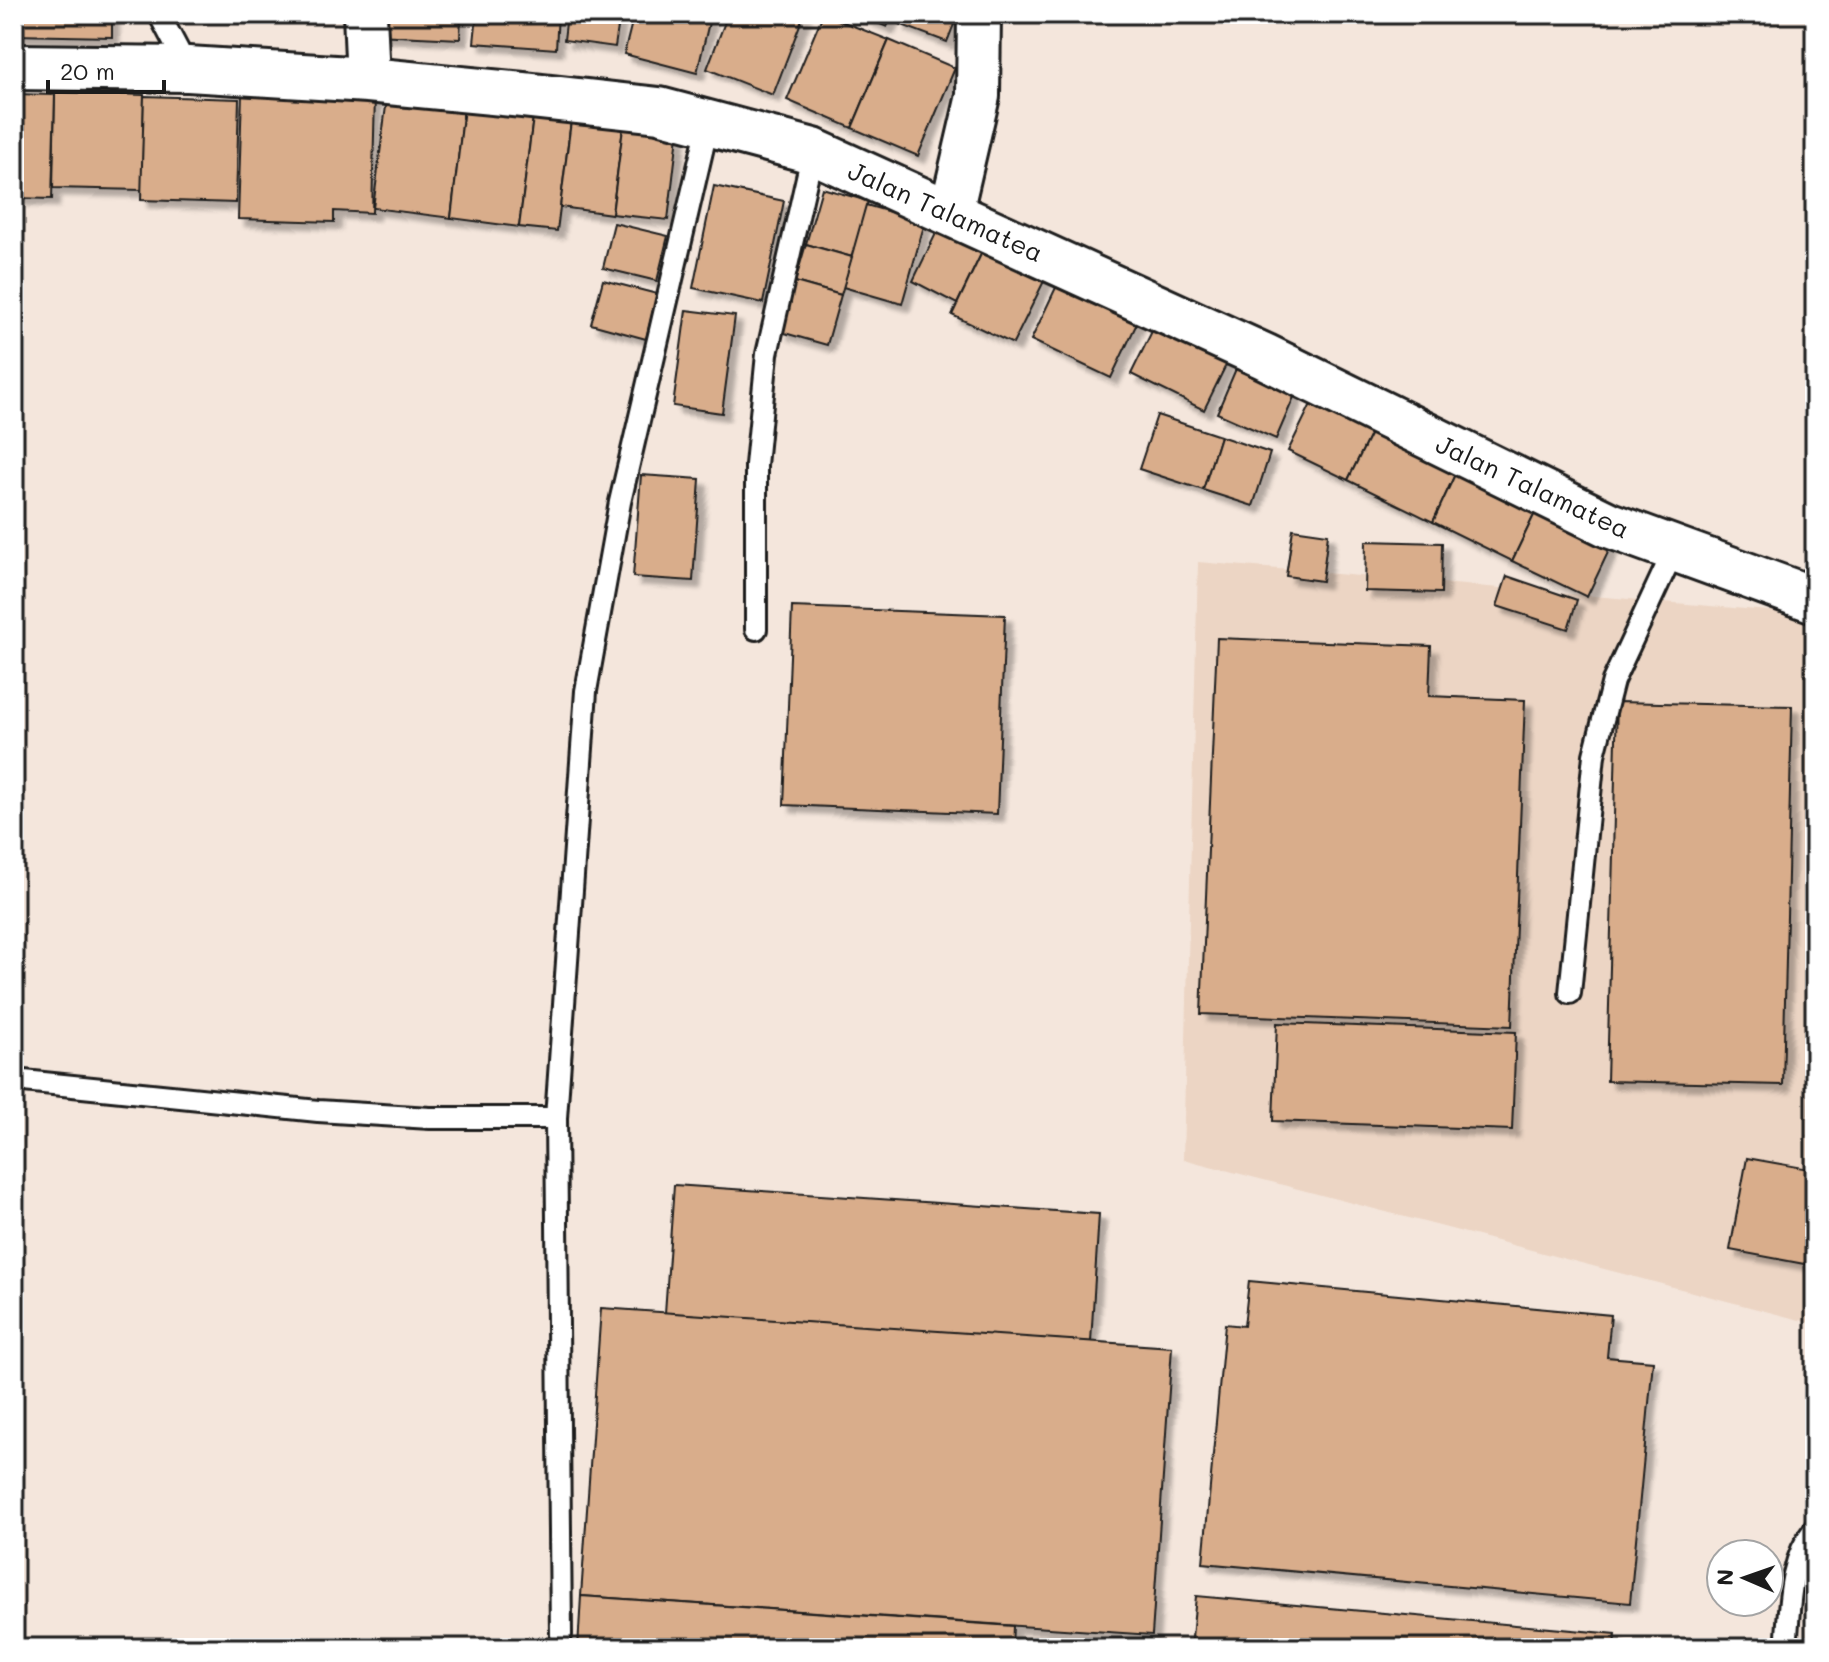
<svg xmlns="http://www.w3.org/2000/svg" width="1829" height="1662" viewBox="0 0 1829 1662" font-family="Mali,sans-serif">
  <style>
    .built { fill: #ecd5c4 }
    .building { fill: #d9ad8b; stroke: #1c1c1c; stroke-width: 2; filter: url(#shadow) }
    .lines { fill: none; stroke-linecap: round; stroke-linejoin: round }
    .service-casing { stroke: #1c1c1c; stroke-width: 26 }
    .minor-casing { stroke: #1c1c1c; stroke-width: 48 }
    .tertiary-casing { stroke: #1c1c1c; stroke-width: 50 }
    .service { stroke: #fff; stroke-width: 20 }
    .minor { stroke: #fff; stroke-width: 42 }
    .tertiary { stroke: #fff; stroke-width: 44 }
    .labels { text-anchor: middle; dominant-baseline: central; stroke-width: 8; stroke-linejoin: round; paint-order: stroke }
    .street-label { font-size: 26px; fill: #1c1c1c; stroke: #fff }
  </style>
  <defs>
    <filter id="shadow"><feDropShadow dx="7" dy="7" stdDeviation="2" flood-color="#0004"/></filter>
  </defs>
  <rect width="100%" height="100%" fill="#f4e6dc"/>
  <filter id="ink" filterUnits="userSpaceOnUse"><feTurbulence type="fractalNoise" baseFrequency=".0125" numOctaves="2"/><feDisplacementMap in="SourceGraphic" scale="16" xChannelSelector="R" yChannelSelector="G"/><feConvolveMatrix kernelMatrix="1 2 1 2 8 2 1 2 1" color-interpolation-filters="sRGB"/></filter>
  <g filter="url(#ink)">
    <polygon class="built" points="1198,562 1815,615 1815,1324 1183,1159"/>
    <g class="building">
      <polygon points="14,14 112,14 112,37 14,35"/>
      <polygon points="377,14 461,14 460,39 376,35"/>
      <polygon points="477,14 558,14 556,49 474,43"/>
      <polygon points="567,14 620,14 615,47 564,40"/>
      <polygon points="634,14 711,14 697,73 624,54"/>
      <polygon points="728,14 804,14 773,95 707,69"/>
      <polygon points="823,14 889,40 852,128 787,100"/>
      <polygon points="856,14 893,14 887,27"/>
      <polygon points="903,14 958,14 947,42 899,24"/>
      <polygon points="889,40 955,68 918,156 852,128"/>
      <polygon points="55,92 144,95 142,190 53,188"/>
      <polygon points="242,93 375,96 372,213 334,211 334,222 238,219"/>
      <polygon points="14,94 55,95 52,199 14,198"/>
      <polygon points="144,96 239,99 236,203 141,200"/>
      <polygon points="387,98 464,108 451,218 373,208"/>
      <polygon points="464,108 533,117 519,227 451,218"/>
      <polygon points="533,117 571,121 557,231 519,227"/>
      <polygon points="571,121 623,128 612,214 560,207"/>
      <polygon points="623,128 678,135 668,220 612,214"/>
      <polygon points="714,186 784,201 763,303 693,288"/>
      <polygon points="822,188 868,201 852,257 806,244"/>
      <polygon points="866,205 925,222 902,304 843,287"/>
      <polygon points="614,223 668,236 657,281 603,268"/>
      <polygon points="940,225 984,248 957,304 913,281"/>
      <polygon points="806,244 852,257 841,295 795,282"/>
      <polygon points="984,248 1046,277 1013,344 952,315"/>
      <polygon points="603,280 657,294 646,339 591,324"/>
      <polygon points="1059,281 1139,319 1111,378 1031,340"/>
      <polygon points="795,282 841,295 827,345 781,332"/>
      <polygon points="686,310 735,316 722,413 673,406"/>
      <polygon points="1155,325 1228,361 1204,410 1131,374"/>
      <polygon points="1238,364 1297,390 1276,439 1217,413"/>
      <polygon points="1313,400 1373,429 1348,480 1288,451"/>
      <polygon points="1157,415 1220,436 1203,490 1139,469"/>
      <polygon points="1373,429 1457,470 1433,522 1348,480"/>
      <polygon points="1220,436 1270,453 1253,506 1203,490"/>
      <polygon points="1457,470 1537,509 1512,561 1433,522"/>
      <polygon points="641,475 700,479 693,581 633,577"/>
      <polygon points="1537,509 1611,546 1587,597 1512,561"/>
      <polygon points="1293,529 1328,534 1322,581 1286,576"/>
      <polygon points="1366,541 1442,543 1441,593 1365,591"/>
      <polygon points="1507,576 1577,600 1568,629 1497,606"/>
      <polygon points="792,607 1005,615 997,814 784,805"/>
      <polygon points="1217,638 1431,646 1429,696 1525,700 1512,1026 1201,1014"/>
      <polygon points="1617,702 1792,706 1783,1085 1607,1081"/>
      <polygon points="1811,972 1815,972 1815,1136 1809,1136"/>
      <polygon points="1277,1023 1516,1032 1512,1130 1273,1121"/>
      <polygon points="1747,1158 1815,1170 1815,1266 1730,1250"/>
      <polygon points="674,1185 1099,1214 1091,1342 665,1313"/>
      <polygon points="1249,1281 1611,1315 1607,1357 1653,1361 1630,1603 1203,1563 1225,1324 1244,1326"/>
      <polygon points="601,1308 1172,1347 1152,1635 581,1596"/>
      <polygon points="581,1596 1013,1626 1012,1648 578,1648"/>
      <polygon points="1196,1596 1616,1634 1615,1648 1191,1648"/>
    </g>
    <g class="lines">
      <g class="service-casing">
        <g id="service">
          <polyline points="159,14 188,69"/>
          <polyline points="756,629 756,465 767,354 813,151"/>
          <polyline points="1570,993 1594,755 1613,681 1674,550"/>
          <polyline points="14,1080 318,1111 430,1118 556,1118 586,691 620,502 709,121"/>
          <polyline points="556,1118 561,1635"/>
          <path d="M1786,1648c4,-42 2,-86 29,-120"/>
        </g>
      </g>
      <g class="minor-casing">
        <g id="minor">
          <polyline points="365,14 368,80"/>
          <polyline points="951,212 978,96 979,14"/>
        </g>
      </g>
      <g class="tertiary-casing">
        <polyline id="tertiary" points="14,67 188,69 368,80 523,95 659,110 813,151 1264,356 1609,525 1815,600"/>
      </g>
      <use href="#service" class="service"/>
      <use href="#minor" class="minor"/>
      <use href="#tertiary" class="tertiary"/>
    </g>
  </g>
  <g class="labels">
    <g class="street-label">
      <text transform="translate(946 211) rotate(24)">Jalan Talamatea</text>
      <text transform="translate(1533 486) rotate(25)">Jalan Talamatea</text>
    </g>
  </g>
  <rect width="1829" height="1662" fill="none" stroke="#fff" stroke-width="48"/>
  <rect x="24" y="24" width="1781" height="1614" fill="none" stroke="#1c1c1c" stroke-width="3" filter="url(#ink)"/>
  <g transform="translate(1745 1578) rotate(272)"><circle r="38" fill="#ffffff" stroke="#a4a4a4" stroke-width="2"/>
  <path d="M0-6L14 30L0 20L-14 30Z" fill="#1c1c1c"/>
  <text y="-12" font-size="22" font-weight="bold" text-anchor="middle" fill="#1c1c1c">N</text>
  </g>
  <path d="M48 80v12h116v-12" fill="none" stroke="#1c1c1c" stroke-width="4"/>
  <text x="60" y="80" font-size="24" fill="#1c1c1c" stroke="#ffffff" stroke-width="6" paint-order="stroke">20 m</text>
</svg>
